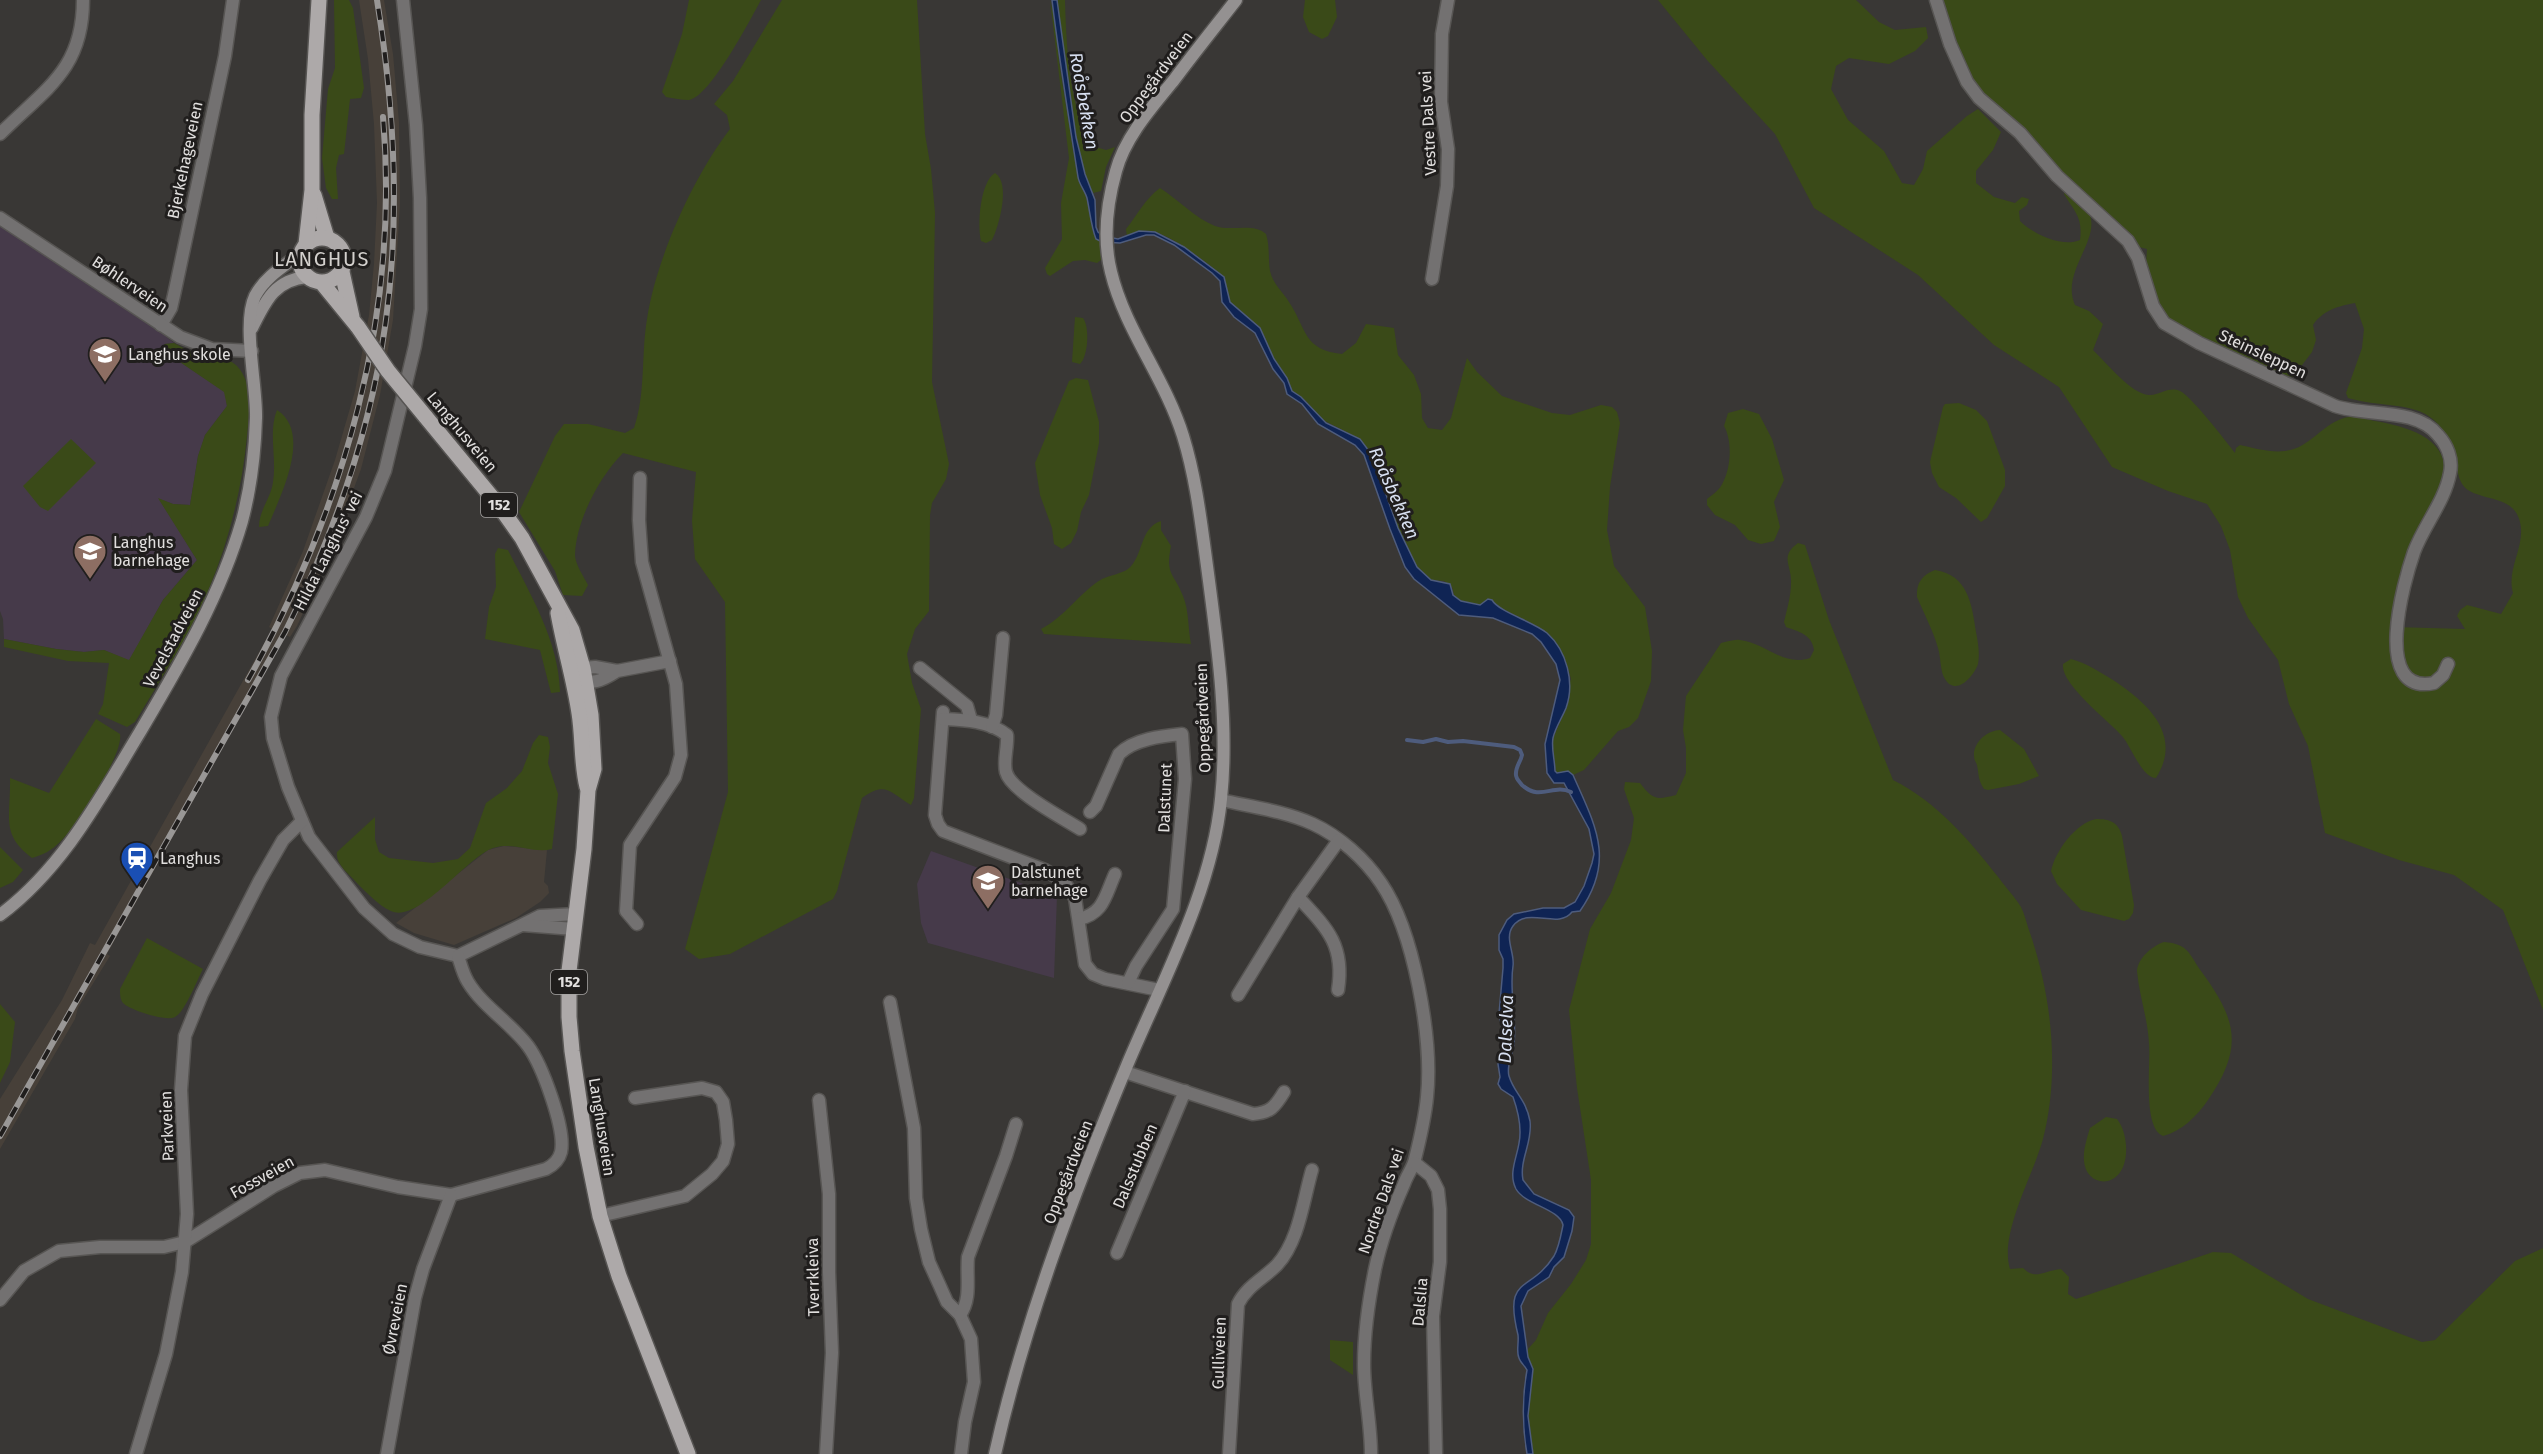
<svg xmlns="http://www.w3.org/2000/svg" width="2543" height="1454" viewBox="0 0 2543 1454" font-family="'Fira Sans',sans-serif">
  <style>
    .built { fill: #474039 }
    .education { fill: #463a4a }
    .green { fill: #3a4a18 }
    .water { fill: #0f2454; stroke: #4e5c7d; stroke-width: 1.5 }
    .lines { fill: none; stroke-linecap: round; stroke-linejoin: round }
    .stream { stroke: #4e5c7d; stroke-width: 4 }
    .minor-casing { stroke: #575553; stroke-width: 15 }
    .tertiary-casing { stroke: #575553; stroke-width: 15 }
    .secondary-casing { stroke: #575553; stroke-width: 15 }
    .primary-casing { stroke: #575553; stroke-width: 18 }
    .minor { stroke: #737171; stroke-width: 12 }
    .tertiary { stroke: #737171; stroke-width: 12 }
    .secondary { stroke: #949191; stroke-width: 12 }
    .primary { stroke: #ada9a9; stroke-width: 15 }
    .rail-casing { stroke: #999796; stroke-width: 6 }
    .rail { stroke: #201e1d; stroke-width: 4; stroke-dasharray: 11; stroke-linecap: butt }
    .primary-bridge-casing { stroke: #575553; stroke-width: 18; stroke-linecap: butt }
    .primary-bridge { stroke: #ada9a9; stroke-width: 15 }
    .labels { text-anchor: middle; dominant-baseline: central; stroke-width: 6; stroke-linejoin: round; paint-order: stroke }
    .shield { fill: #201e1d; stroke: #a7a5a4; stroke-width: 1.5 }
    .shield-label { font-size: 15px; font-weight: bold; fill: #e1dfde }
    .street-label { font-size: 16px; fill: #e1dfde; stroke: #201e1d }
    .poi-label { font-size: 16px; fill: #e1dfde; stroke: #201e1d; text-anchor: start }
    .water-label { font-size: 18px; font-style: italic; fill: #d8e0f1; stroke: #201e1d }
    .quarter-label { font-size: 20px; letter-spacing: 1.5px; fill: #d3d0cd; stroke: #201e1d }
  </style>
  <rect width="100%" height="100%" fill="#393735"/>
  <g class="built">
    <polygon points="359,0 384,0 393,54 399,122 400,203 393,320 380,395 361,469 328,559 297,626 290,637 286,635 107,954 110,956 78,1008 75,1019 0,1149 0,1099 62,1000 90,943 95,945 272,629 269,627 303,551 335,460 355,391 369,315 374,264 377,203 374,124 368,59"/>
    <polygon points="504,846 547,850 544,882 548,886 549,893 540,902 516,918 454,945 414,933 396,923 488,850"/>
  </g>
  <g class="education">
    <polygon points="0,226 164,335 174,343 165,344 156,352 174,358 225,392 227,406 205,435 198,456 190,505 173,504 159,499 197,560 163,600 129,661 104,650 84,652 56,649 4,639 3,619 0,611"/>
    <polygon points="931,851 1057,896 1054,978 928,943 921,923 917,884"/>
  </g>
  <g class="green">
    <polygon points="334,0 349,0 353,8 364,88 361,98 350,99 344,154 339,155 336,168 338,199 332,199 326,188 322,158 328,89 335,68"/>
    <path d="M689,0h72c-11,20 -51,97 -72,100 -7,0 -16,-2 -23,-3l-4,-5 20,-58z"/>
    <path d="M782,0h135l8,134 6,35 4,44 -3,169 17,82 -3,15 -14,24 -2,12 -1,96 -14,18 -8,25 5,29 9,26 -7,89 -3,7c-22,-13 -25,-24 -49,-7l-25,93 -4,8 -103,55 -31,5 -14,-10 43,-157 -3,-190 -30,-43 -3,-38 4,-49 -73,-19c-23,23 -47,67 -48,102 0,9 9,22 13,30l-6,11 -19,-1 -8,-24 -36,-59 36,-76 9,-12h24l37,9 9,-5c12,-35 7,-73 13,-109 9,-60 46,-142 83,-190l-3,-14 -13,-11 19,-23z"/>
    <polygon points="1050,0 1055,20 1059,62 1073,150 1086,196 1093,231 1096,239 1102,242 1101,260 1097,263 1085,260 1073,261 1050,276 1047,274 1045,268 1062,239 1061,203 1069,158"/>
    <path d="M1057,0h8c1,38 4,120 31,147l10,3 9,-3 -9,20 -5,24 -8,2 -8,-19 -7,-26z"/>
    <polygon points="1305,0 1335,0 1337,17 1328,36 1322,39 1309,32 1303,17"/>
    <path d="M1658,0h198l23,22 16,8 31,-3 2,11 -13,13 -26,13 -40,-6 -13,8 -5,23 17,31 36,31 18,32 12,2 9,-16 4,-18 40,-35 11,-7 23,23 -8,18 -17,21v12l18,14 21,6 7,-6 7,2 -2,6 -8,6 1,10c13,13 42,27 60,19 3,-22 -5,-28 -16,-46l1,-2c63,31 -9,71 10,113l14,6 14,13 -10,26c14,13 38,44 56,45 10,1 19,-9 31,-4 12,6 45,49 55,62l1,-5 4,-3c14,3 31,8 45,6 25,-3 36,-26 59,-33 8,-3 22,1 31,3 32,6 74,16 70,57l-52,149 72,2 -8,-13 3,-6 7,-5 34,9 12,-21c-7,-24 13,-47 7,-71 -6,-26 -35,-21 -52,-32 -11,-8 -10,-21 -13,-33 -19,-63 -57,-45 -107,-59l-2,-5 16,-45 2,-19 -9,-26c-16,3 -32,7 -42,22l3,15 -4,12 -19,25 -12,-3 -105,-48 -16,-15 -14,-46 1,-16 -8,-2 -64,-59 -92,-92 -16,-24 -3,-13 -9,-17 -14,-42h602v1010l-40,-100 -49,-35 -55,-15 -74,-27 -17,-87 -19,-42 -11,-44 -30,-42 -10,-21 -8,-47 -9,-24 -14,-22 -39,-13 -56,-24 -53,-80 -65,-42 -76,-70 -104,-67 -39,-74 -68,-74z"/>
    <path d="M995,173c16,10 4,53 -3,67l-6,3 -5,-2c-4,-16 -1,-59 14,-68z"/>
    <path d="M1160,188c19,12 35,30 55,38 16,6 38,-4 51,8 4,12 2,25 4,37 3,13 13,21 19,31 18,27 14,48 53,52l14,-11 10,-19 28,4 4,27 16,20 7,19 1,24 6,10 14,2 9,-12 16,-60 10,14 25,24 50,17 18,2 31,-10 11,2 5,5 3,11 -10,64 -3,43 7,36 31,41 7,44 -1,30 -13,37 -9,9 -11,4 -34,39 -11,5 -5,-3 -12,1 -4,-32 14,-34 3,-11 -1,-9 3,-8c-11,-47 -37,-54 -76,-74 -6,-3 -12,0 -18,0 -8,0 -16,-4 -22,-7l-3,-11 -8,-6 -13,-1 -14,-13 -19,-39 -19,-55 -13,-26 -6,-8 -41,-21 -13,-17 -14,-10 -18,-32 -10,-24 -34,-33 -6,-25c-15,-13 -55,-44 -74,-46 -9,-1 -15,2 -23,6l-1,-8c12,-15 19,-30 34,-41z"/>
    <path d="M1075,317l8,1c7,10 5,38 -3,46l-8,-2z"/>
    <path d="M174,343c9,5 19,10 29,13 11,4 26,1 34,10 17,18 12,48 10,70 -5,53 -18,105 -39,155 -19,45 -48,89 -73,131l-8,5 -29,-13 5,-10 6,-41 -41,-2 -64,-14v-8l52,10 28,3 20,-2 25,10 34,-60 34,-40 -39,-62 15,6 17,1 8,-49 7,-21 22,-29 -3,-14 -50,-34 -18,-6 9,-8z"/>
    <polygon points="1076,378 1088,380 1099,422 1099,443 1089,495 1081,512 1077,531 1071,543 1062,549 1054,544 1052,528 1040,495 1035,463 1069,381"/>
    <polygon points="1959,403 1976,410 1987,421 2005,470 2005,486 1987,518 1981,522 1956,498 1939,487 1932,473 1930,462 1943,407 1945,404"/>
    <path d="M1743,409l16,5 13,25 12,41 -10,22 6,25 -6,14 -13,3 -13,-4 -13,-15 -20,-10 -8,-10v-6c5,-4 11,-8 14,-13 10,-16 12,-44 3,-60l4,-13z"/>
    <path d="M277,410c36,23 3,87 -9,116l-9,1c0,-17 12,-29 14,-45 4,-24 -5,-50 4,-72z"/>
    <polygon points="71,439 96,463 48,511 40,507 23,486"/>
    <path d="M1161,521v9l10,16c-6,29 3,27 12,50 6,14 5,33 8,48l-147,-10 -3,-5c25,-13 39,-37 61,-50 8,-4 19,-5 26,-10 16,-13 11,-41 33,-48z"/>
    <path d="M1798,543l7,2 24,75 64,160c44,22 76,60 106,98 7,10 16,19 22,29 4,8 6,18 9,26 22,64 30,140 13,206 -10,37 -44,95 -33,130l13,-1c13,13 22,2 38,1l8,8 -1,17 8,5 137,-47 18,1 77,46 114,43 13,-2 80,-79 28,-13v206h-1010l-5,-38 4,-38 -5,-28 9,-10 12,-27 23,-29 15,-24 5,-16v-64l-14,-92 -8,-78 21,-81 21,-36 20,-53 3,-22 -10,-29 1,-7 15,1c13,17 16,17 36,12l10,-22v-25l-3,-18 3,-34 35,-53c6,-1 13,-4 19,-3 26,3 43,27 70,18l4,-8c-2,-15 -14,-18 -28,-23l-2,-5c3,-13 7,-26 7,-39 1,-18 -12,-26 7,-40z"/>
    <path d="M498,548l10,2c22,44 51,91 52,142l-9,1 -11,-43 -55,-11 4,-32 7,-20 -1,-33z"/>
    <path d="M1935,570c33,5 37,34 41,62 2,10 4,22 2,32 -4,12 -22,33 -33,15 -5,-7 -4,-22 -7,-31 -5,-18 -14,-34 -21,-51 -1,-14 5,-22 18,-27z"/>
    <path d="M2071,659c15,4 29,13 42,21 35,23 70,55 43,98 -14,0 -25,-32 -34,-42 -13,-15 -62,-52 -59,-72z"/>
    <path d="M96,719l24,15c4,20 -44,93 -60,108 -8,8 -17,13 -28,16 -32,-24 -21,-41 -22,-80l39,15z"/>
    <path d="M2000,730l24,19 15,27 -20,8 -31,6 -4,-1c-6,-9 -5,-14 -7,-24 -1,-3 -3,-5 -3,-9 -1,-14 14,-26 26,-26z"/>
    <path d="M539,735l9,2 2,10 -2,16 10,31 -6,55c-19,5 -40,-8 -59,-1 -26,9 -75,76 -102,63 -12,-5 -26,-20 -35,-29 -7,-8 -21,-18 -19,-30l38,-35v22l4,13 10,6 44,5 25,-4 12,-11 16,-45 21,-15 15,-17 11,-28z"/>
    <path d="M2096,819c14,0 22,3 26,17l12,69 -1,8 -4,6 -5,2 -43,-11 -24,-26 -6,-13c4,-20 25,-48 45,-52z"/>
    <polygon points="0,847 23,870 13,882 0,888"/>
    <path d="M147,938l56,31c-6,11 -18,43 -28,48 -9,5 -45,-7 -52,-14 -3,-4 -3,-9 -3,-14z"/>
    <path d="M2164,942c25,2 25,12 37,29 36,49 43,76 7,129 -11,16 -26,31 -45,36 -21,-8 -12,-74 -14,-92 -1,-25 -10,-49 -12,-73 1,-13 15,-25 27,-29z"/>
    <polygon points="0,1004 15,1022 10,1062 0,1083"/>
    <path d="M2106,1117l11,2c6,8 8,16 9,26 3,46 -40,45 -42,16 -1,-11 3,-23 6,-33z"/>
    <polygon points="1330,1340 1353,1342 1353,1375 1330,1360"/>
  </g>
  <path class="water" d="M1052,0h5l19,137 9,37 10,26 1,27 2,5 5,4 15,3 21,-8 16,1 29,15 40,30 6,25 30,26 14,31 13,19 5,13 9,6 25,26 34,16 12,16 26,73 19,39 14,13 19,4 3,11 8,6 19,4 8,-6 4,1c7,12 40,21 55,33 20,18 28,50 19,75 -4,10 -11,20 -13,30 -2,10 2,23 2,33l2,2 11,-2 5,4c22,50 43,85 7,136l-8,1c-14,18 -44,-6 -59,14 -9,12 2,27 0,40 -4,26 4,52 1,78 -1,10 -8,21 -5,32 5,17 17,23 21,45 3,21 -11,39 -7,59l11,14 35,16 5,7 -2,14 -8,26 -10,10 -5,10 -21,14 -7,15 7,51 5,12 -5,47 5,38h-6c-5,-29 -5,-56 0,-84 -2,-4 -7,-8 -8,-12 -3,-6 0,-15 -1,-23 -15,-61 12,-41 36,-79 5,-9 7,-21 9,-31 -3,-16 -38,-20 -47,-36 -8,-15 1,-32 3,-46 3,-15 -1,-32 -6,-46l-12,-8 -3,-5 2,-7 -2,-13 6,-26 -5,-24 4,-46v-9l-4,-9v-15l8,-15 7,-6 29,-6h21l11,-6 9,-16 8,-23 2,-9 -5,-25 -25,-46h-10l-7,-10 -2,-29 15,-64 -4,-16 -15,-22 -9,-8 -39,-16 -34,-3 -45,-36 -9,-12 -15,-38 -26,-74 -9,-10 -37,-21 -16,-20 -15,-10 -3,-11 -11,-14 -18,-36 -21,-16 -12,-15 -2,-21 -8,-8 -38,-28 -20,-10h-8l-26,8 -18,-1 -6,-3c-5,-13 -6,-27 -9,-41 -2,-7 -8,-14 -9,-21 -9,-58 -19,-118 -26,-177z"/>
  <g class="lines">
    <path class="stream" d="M1407,740l16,2 13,-3 12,3 15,-1 51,6 6,3 2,5c-1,6 -6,11 -6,18 -1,5 3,8 6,12 19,17 31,-2 49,7"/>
    <g class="minor-casing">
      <g id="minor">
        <polyline points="403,0 416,125 420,198 421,309 415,346 385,471 366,517 281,676 271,717 273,738 288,787 309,837 364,908 393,934 420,947 458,956 540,916 576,914"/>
        <path d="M1936,0l14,44 17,38 12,16 41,35 37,43 71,65 10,17 15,48 11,17 35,20 136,63c32,11 80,1 103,29 9,10 15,24 12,38 -5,28 -26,52 -36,79 -10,29 -43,144 20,131l9,-8 5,-11"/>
        <path d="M0,134c45,-45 83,-64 83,-134"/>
        <polyline points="1432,279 1447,186 1448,149 1441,102 1442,34 1448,0"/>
        <polyline points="161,325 171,308 174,295 225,56 233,0"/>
        <polyline points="920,668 967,706 971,720"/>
        <path d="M617,671c-15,10 -26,15 -43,6l9,-9 12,-1 22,4 53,-10"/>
        <polyline points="943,712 935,815 938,824 943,831 1045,870 1064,882 1075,898 1085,964 1093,974 1105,979 1159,990"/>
        <path d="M943,719c22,1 46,2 64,16 1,12 -4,26 -1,37 5,19 57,46 74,57"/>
        <polyline points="992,727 996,715 1003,638"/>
        <path d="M1221,800c31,7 63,11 92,24 26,12 52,35 68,59 33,48 52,156 46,214 -2,21 -7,42 -12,62 -2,9 -8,16 -11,25 -12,27 -23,57 -29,85 -6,30 -11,64 -11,95 0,30 7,59 7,90"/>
        <path d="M1090,812l6,-6 23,-52c15,-15 43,-18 63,-20l3,45 -12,130 -37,57 -8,17"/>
        <path d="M1298,897c29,31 47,48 40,93"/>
        <path d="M1079,919c25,-6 26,-23 36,-45"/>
        <polyline points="637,924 626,911 630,845 675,777 681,755 676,684 642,562 639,520 640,478"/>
        <polyline points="523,925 574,929"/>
        <polyline points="1238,995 1298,897 1339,840"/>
        <polyline points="890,1002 914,1128 916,1198 921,1229 929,1262 939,1284 947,1302 960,1315 971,1339 974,1382 965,1422 961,1454"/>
        <path d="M1125,1072l128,42c17,-1 22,-7 31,-22"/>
        <polyline points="819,1100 829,1194 829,1272 832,1353 826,1454"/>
        <polyline points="1415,1163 1431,1176 1438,1190 1440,1209 1440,1262 1433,1316 1436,1454"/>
        <polyline points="600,1216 685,1196 712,1174 723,1161 728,1144 726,1120 723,1102 716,1092 702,1088 635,1098"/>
        <polyline points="1117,1253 1185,1091"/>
        <path d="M0,1300l24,-29 35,-20 41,-4h64l21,-5 89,-56 26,-13 25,-3 73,17 53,8 95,-26c8,-4 13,-9 15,-17 5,-23 -19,-87 -33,-106 -17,-23 -45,-39 -60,-64 -5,-8 -7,-17 -10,-26"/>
        <path d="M960,1315c12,-16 6,-39 8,-58l38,-101 10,-32"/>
        <polyline points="136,1454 166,1354 182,1272 187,1214 181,1090 185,1036 202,994 260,880 283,840 302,821"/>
        <polyline points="387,1454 415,1298 423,1269 451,1195"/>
        <path d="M1229,1454l9,-150c9,-18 25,-25 39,-39 22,-24 26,-64 35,-95"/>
      </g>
    </g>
    <g class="tertiary-casing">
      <polyline id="tertiary" points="0,218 180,337 212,349 252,351"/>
    </g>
    <g class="secondary-casing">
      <g id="secondary">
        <path d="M252,328c13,-26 22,-48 55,-51"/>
        <path d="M0,915c63,-47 100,-117 140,-183 40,-68 80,-135 102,-211 9,-34 13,-69 14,-103 1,-32 -14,-95 -1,-122 10,-19 29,-30 46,-43"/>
        <path d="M995,1454c30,-134 80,-264 133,-391 35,-83 84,-173 93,-264 8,-76 -4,-157 -14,-233 -6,-44 -11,-88 -24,-130 -18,-58 -58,-106 -72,-164 -8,-32 -4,-69 5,-101 9,-34 36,-64 58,-91 20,-27 41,-53 62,-80"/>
      </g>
    </g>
    <g class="primary-casing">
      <g id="primary">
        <polyline points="314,195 327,238"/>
        <circle cx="322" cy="260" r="22"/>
        <polyline points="306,244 312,190 312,115 319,0"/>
        <polyline points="342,272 352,317"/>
        <polyline points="322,283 358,327"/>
        <polyline points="425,416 500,507 522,538 572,630 583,668 591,715 594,769 588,790 584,849 569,971 569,1017 572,1051 586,1147 600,1216 619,1276 688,1454"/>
        <path d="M558,613c6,34 16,66 21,100 4,25 2,50 8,74"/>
      </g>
    </g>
    <use href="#minor" class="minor"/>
    <use href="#tertiary" class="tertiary"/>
    <use href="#secondary" class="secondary"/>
    <use href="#primary" class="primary"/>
    <g class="rail-casing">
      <g id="rail">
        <path d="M248,680c96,-171 152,-365 135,-563"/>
        <path d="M0,1136l285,-504c107,-212 130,-398 92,-632"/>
      </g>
    </g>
    <use href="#rail" class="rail"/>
    <g class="primary-bridge-casing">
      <polyline id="primary-bridge" points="358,327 388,371 425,416"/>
    </g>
    <use href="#primary-bridge" class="primary-bridge"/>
  </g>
  <defs>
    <g id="school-pin" transform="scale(1.725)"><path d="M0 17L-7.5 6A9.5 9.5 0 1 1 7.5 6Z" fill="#8d6e63" stroke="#201e1d"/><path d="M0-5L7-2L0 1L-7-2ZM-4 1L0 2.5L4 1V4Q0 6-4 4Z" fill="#fff"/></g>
    <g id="station-pin" transform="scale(1.725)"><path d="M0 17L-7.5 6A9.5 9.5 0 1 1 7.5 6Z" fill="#1a4fb4" stroke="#201e1d"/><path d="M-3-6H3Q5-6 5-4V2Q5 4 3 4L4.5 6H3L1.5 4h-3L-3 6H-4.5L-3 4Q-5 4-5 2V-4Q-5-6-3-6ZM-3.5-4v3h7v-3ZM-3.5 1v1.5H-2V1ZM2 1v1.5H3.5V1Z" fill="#fff"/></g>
  </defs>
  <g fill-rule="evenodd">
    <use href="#school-pin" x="105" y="354"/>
    <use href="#school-pin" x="90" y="551"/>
    <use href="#station-pin" x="137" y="858"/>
    <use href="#school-pin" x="988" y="881"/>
  </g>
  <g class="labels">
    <g class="shield">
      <rect x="481" y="493" width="36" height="24" rx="4.5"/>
      <rect x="551" y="970" width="36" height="24" rx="4.5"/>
    </g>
    <g class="shield-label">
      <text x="499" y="505">152</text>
      <text x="569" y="982">152</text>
    </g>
    <g class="street-label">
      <text transform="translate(1156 77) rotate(-53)">Oppegårdveien</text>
      <text transform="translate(1428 123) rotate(-93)">Vestre Dals vei</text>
      <text transform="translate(185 160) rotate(-78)">Bjerkehageveien</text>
      <text transform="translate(130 284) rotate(34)">Bøhlerveien</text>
      <text transform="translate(2263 354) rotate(25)">Steinsleppen</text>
      <text transform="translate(462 432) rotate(50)">Langhusveien</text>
      <text transform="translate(328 551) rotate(-63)">Hilda Langhus' vei</text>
      <text transform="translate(173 638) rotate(-62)">Vevelstadveien</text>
      <text transform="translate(1203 718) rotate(-92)">Oppegårdveien</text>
      <text transform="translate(1165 798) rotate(-88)">Dalstunet</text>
      <text transform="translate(167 1126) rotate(-92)">Parkveien</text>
      <text transform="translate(602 1127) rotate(81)">Langhusveien</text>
      <text transform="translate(1135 1166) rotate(-67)">Dalsstubben</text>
      <text transform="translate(1068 1172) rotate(-69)">Oppegårdveien</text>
      <text transform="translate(262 1177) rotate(-29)">Fossveien</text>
      <text transform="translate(1381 1201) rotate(-71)">Nordre Dals vei</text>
      <text transform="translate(813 1277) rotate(-91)">Tverrkleiva</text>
      <text transform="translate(1420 1302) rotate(-85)">Dalslia</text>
      <text transform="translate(395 1319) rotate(-79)">Øvreveien</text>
      <text transform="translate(1219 1353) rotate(-88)">Gulliveien</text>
    </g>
    <g class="poi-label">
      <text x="128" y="354">Langhus skole</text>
      <text x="113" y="542">Langhus<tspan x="113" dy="18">barnehage</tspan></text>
      <text x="160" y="858">Langhus</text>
      <text x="1011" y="872">Dalstunet<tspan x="1011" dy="18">barnehage</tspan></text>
    </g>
    <g class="water-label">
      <text transform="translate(1084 101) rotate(80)">Roåsbekken</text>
      <text transform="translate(1394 493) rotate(66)">Roåsbekken</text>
      <text transform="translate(1506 1029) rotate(-88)">Dalselva</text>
    </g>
    <g class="quarter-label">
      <text x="322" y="259">LANGHUS</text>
    </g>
  </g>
</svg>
